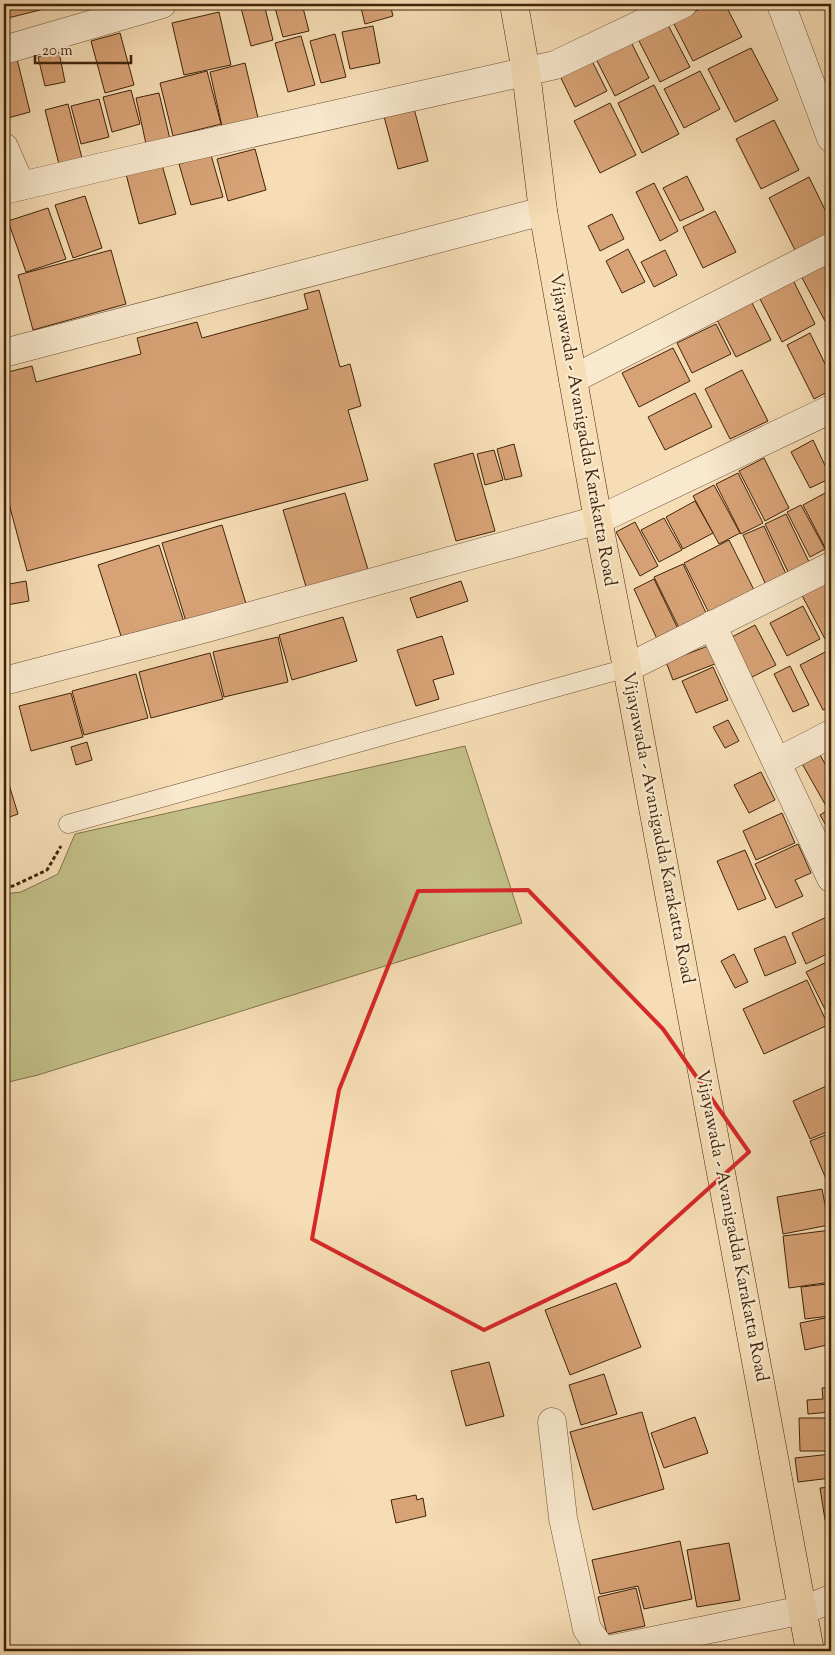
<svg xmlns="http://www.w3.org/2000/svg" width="835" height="1655" viewBox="0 0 835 1655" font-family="'Sorts Mill Goudy',serif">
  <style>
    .green { fill: #c3bf88; stroke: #827249 }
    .building { fill: #d7a276; stroke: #40240a }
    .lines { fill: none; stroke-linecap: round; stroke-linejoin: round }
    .service-casing { stroke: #6e5235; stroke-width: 19 }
    .minor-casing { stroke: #6e5235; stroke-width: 29 }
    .primary-casing { stroke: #40240a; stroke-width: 29 }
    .path { stroke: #40240a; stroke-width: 3; stroke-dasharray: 4 2.5; stroke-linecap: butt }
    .service { stroke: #f9e9cf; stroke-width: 18 }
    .minor { stroke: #f9e9cf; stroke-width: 28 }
    .primary { stroke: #f6ddb5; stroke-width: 28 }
    .marked { fill: none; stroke: #d62828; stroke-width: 4; stroke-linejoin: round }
    .labels { text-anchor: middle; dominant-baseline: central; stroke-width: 4.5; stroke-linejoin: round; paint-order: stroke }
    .street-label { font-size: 18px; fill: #40240a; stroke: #f9e9cf }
  </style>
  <rect width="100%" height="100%" fill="#f6ddb5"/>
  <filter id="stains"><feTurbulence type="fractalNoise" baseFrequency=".004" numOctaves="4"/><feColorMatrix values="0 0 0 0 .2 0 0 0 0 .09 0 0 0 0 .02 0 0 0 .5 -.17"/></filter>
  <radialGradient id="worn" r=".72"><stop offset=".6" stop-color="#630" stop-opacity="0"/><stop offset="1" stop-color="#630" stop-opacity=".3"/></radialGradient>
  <polygon class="green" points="465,746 522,923 38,1075 4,1083 4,894 21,892 58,874 75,834"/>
  <g class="building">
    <polygon points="4,4 47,4 48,8 4,19"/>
    <polygon points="240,4 264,4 273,40 251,46"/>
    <polygon points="274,4 302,4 309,31 283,37"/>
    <polygon points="360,4 390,4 393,16 365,24"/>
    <polygon points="710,4 725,4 742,37 693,61 673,22"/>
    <polygon points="219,12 231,65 184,75 172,23"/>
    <polygon points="668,25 690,67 660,82 638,39"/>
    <polygon points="373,26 380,63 350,69 342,32"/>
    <polygon points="120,33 134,85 105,93 91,41"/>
    <polygon points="335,34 346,77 321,83 310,41"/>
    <polygon points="301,36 315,85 288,92 275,43"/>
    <polygon points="629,38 649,78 615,96 594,55"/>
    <polygon points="751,48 778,100 735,122 708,69"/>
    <polygon points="59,52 65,82 45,86 38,57"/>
    <polygon points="590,57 607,91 575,107 558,72"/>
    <polygon points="17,59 30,112 4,119 4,63"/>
    <polygon points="245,63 259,122 223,131 210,72"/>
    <polygon points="207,71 221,124 173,136 160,83"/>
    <polygon points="700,71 720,109 684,128 664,89"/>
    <polygon points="654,85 679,134 642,153 618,103"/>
    <polygon points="131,90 140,124 112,132 103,97"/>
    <polygon points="159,93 170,139 146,144 136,98"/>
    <polygon points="99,99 109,137 81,144 71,106"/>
    <polygon points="412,101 428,161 398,169 382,109"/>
    <polygon points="610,103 636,155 600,173 574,121"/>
    <polygon points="68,104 83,162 60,168 45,110"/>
    <polygon points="774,120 799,170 761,189 736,139"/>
    <polygon points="255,149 266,190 228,201 217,159"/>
    <polygon points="211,155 223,197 191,205 179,164"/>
    <polygon points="162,165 176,214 139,224 126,174"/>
    <polygon points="687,176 704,210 680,221 663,188"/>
    <polygon points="809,177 831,222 831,240 798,256 769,198"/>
    <polygon points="654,183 678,231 660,241 636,192"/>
    <polygon points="85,196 102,248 73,258 55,205"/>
    <polygon points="48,208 66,259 26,272 8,221"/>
    <polygon points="715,211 736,252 703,268 683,227"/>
    <polygon points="612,214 624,239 600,251 588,226"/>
    <polygon points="628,249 645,282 622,293 606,261"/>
    <polygon points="111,250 126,304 33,330 18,275"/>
    <polygon points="665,250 677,275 654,287 641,262"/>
    <polygon points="831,258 831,318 825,321 800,274"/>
    <polygon points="793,280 815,324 782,342 759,297"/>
    <polygon points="319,290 340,367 350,364 361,406 348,410 368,480 27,571 4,485 4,373 32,366 36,382 141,354 137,338 197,322 202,338 308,309 304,294"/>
    <polygon points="751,301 771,340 736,357 716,318"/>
    <polygon points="716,324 731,354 692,373 677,343"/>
    <polygon points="810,333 831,376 831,390 814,399 787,345"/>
    <polygon points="673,348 690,381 639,407 622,373"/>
    <polygon points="742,370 768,421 730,439 705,389"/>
    <polygon points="695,393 712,427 665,450 648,417"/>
    <polygon points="813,440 831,478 810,488 791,452"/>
    <polygon points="514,444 522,476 505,480 497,449"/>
    <polygon points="494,450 503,480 485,485 477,454"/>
    <polygon points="473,453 495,531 456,541 434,464"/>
    <polygon points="764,458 789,508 765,521 739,471"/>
    <polygon points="738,473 763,523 741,534 716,484"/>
    <polygon points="714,485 740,533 719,544 693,496"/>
    <polygon points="827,492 831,501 830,557 803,505"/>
    <polygon points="345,493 369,573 307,590 283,510"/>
    <polygon points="695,501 713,533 683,549 666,517"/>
    <polygon points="801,505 825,549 810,557 787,512"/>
    <polygon points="786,514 810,564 789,574 765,524"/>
    <polygon points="664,518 682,550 659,562 641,530"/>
    <polygon points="635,522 658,566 640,576 616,532"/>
    <polygon points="222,525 247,607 187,625 162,543"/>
    <polygon points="764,526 787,576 766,585 743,535"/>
    <polygon points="729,540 754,590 709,613 684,563"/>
    <polygon points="159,545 184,622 123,642 98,565"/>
    <polygon points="683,564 707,615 679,628 654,577"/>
    <polygon points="831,569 831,635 825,639 797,586"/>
    <polygon points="654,579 678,629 657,639 634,589"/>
    <polygon points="26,581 29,601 7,605 4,585"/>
    <polygon points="461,581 468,601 417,618 410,598"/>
    <polygon points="803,606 820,639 787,656 770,623"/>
    <polygon points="343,617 357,661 292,680 279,635"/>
    <polygon points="755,625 776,665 748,679 728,639"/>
    <polygon points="442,636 454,674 433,680 439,699 416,706 397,650"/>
    <polygon points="278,637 288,682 224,697 213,652"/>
    <polygon points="708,646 715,664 673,680 666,662"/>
    <polygon points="831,649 831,706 823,710 800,665"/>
    <polygon points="210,653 223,699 151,718 139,672"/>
    <polygon points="790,666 809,705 793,712 774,674"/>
    <polygon points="713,667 728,700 696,713 682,681"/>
    <polygon points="136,674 148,718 84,735 72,691"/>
    <polygon points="71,693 83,737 31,751 19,706"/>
    <polygon points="728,720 739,741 725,748 713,727"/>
    <polygon points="87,742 92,760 76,765 71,747"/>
    <polygon points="818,751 831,775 831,803 826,806 800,760"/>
    <polygon points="4,768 18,814 4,819"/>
    <polygon points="761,772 775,800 749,813 734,785"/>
    <polygon points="831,808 831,827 828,829 820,815"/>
    <polygon points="782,813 795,843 756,860 743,831"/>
    <polygon points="798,844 811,873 795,880 803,896 776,908 755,864"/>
    <polygon points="745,850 766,899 738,910 717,861"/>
    <polygon points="831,915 831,952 806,964 792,933"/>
    <polygon points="785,936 796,963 765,976 754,949"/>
    <polygon points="734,954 748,982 735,988 721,961"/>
    <polygon points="831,960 831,1021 806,972"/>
    <polygon points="807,980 828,1025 764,1054 743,1009"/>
    <polygon points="831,1084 831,1130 810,1139 793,1101"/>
    <polygon points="831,1133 831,1177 826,1179 810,1141"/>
    <polygon points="822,1189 829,1225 783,1234 777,1197"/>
    <polygon points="831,1230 831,1282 789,1288 783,1236"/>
    <polygon points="616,1283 641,1347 570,1375 545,1310"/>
    <polygon points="827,1284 830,1316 805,1319 801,1287"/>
    <polygon points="830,1317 831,1344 805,1350 800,1323"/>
    <polygon points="489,1362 504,1416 466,1426 451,1371"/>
    <polygon points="604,1374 617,1414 581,1425 569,1385"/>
    <polygon points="831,1387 831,1412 808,1414 807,1400 823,1399 822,1388"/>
    <polygon points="642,1412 664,1489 593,1510 570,1432"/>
    <polygon points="695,1417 708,1453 664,1468 651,1433"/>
    <polygon points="799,1418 831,1418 831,1451 800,1451"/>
    <polygon points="831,1454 831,1478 798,1482 795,1458"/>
    <polygon points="831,1487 831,1519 825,1520 820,1488"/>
    <polygon points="416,1495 417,1500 423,1498 426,1516 396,1523 391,1500"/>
    <polygon points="680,1541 692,1599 644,1609 638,1586 600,1594 592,1560"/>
    <polygon points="729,1543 740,1600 697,1607 687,1550"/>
    <polygon points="636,1588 645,1626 607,1634 598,1597"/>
    <polygon points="700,1643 702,1651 667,1651"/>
  </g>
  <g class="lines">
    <g class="service-casing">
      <polyline id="service" points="68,824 627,668"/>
    </g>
    <g class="minor-casing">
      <g id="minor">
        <polyline points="781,4 831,138"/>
        <polyline points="4,50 162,4"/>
        <polyline points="4,147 21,186"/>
        <polyline points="4,190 136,159 555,65 683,4"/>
        <polyline points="4,353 543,211"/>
        <polyline points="573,379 831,247"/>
        <polyline points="712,625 831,878"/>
        <polyline points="627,668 831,566"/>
        <polyline points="4,681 207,628 598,520 831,409"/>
        <polyline points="777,762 831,734"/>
        <polyline points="552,1422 563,1518 587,1629 603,1651"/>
        <polyline points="603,1651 803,1610 831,1599"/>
      </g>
    </g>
    <g class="primary-casing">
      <polyline id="primary" points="514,4 526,72 543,211 598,520 627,668 810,1651"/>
    </g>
    <polyline class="path" points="4,887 13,886 47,870 61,846"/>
    <use href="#service" class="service"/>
    <use href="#minor" class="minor"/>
    <use href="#primary" class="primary"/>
  </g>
  <path class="marked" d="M528,890l135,139 86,123 -121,109 -144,69 -172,-91 27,-149 79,-199z"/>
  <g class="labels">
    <g class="street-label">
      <text transform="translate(582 430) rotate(80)">Vijayawada - Avanigadda Karakatta Road</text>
      <text transform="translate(657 828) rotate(79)">Vijayawada - Avanigadda Karakatta Road</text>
      <text transform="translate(731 1226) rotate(79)">Vijayawada - Avanigadda Karakatta Road</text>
    </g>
  </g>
  <rect width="835" height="1655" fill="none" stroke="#f6ddb5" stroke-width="20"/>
  <rect x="5" y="5" width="825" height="1645" fill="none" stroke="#40240a" stroke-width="2.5"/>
  <rect x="10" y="10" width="815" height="1635" fill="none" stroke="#40240a"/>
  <path d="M35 55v8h96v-8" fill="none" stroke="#40240a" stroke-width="2.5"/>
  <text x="42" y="55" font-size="15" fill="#40240a" stroke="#f9e9cf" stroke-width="4" paint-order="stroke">20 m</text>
  <rect width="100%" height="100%" filter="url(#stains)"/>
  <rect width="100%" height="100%" fill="url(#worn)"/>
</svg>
